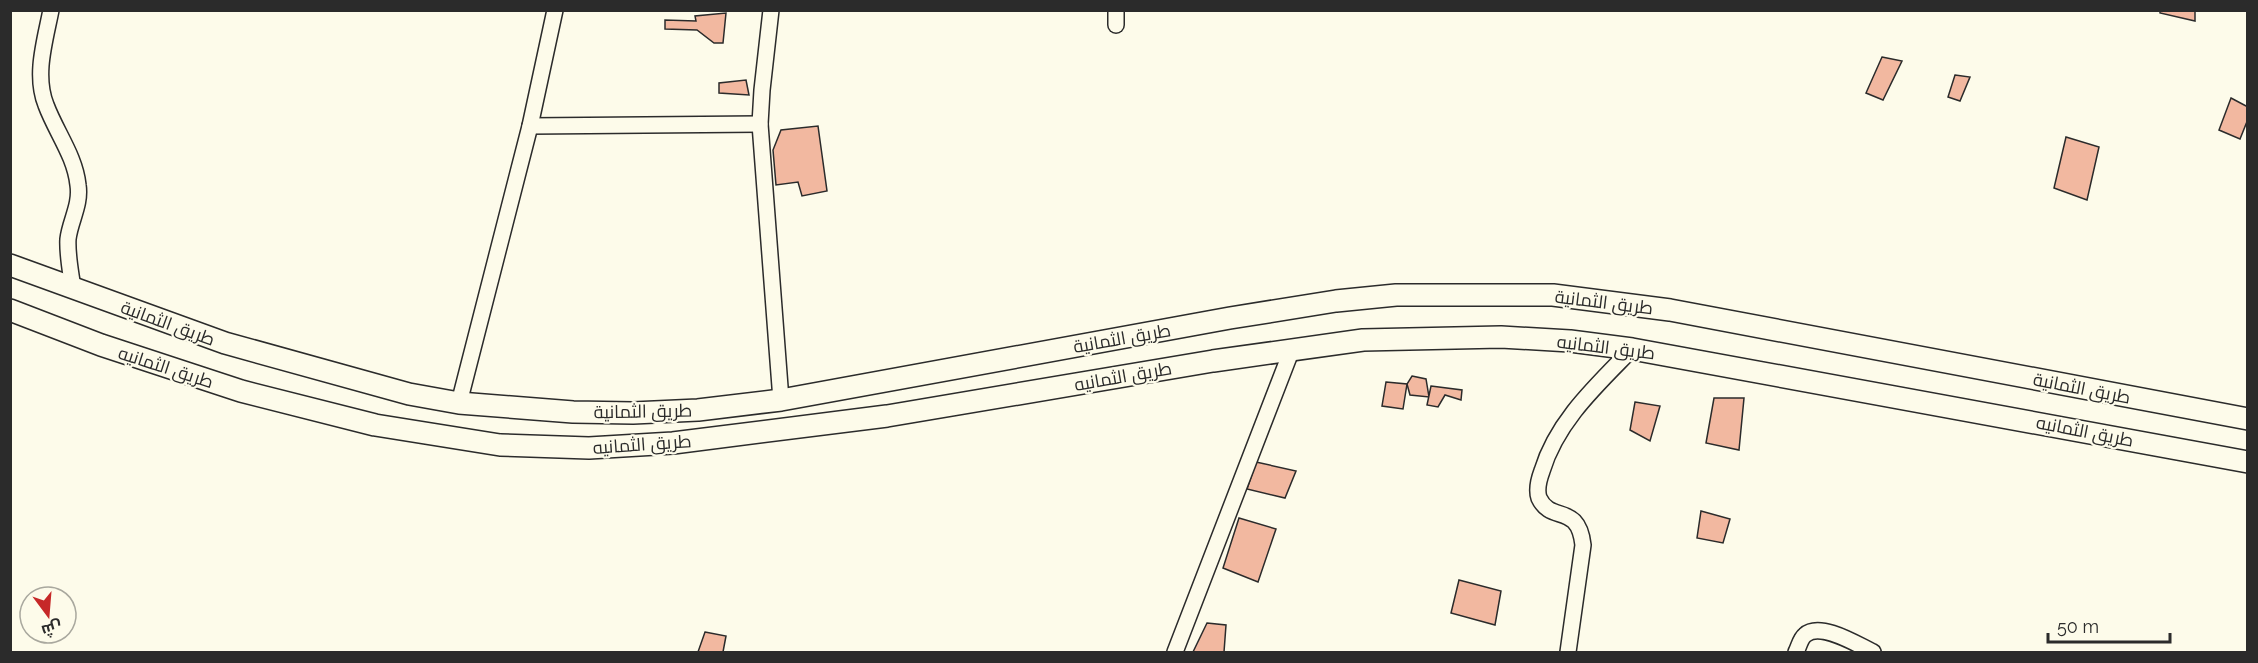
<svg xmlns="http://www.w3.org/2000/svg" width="2258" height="663" viewBox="0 0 2258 663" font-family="Raleway,Cairo,sans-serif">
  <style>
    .building { fill: #f2b8a0; stroke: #2b2b2b; stroke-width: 1.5 }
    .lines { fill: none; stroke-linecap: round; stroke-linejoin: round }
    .street-casing { stroke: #2b2b2b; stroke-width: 18 }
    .secondary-casing { stroke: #2b2b2b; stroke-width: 24 }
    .street { stroke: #fdfbea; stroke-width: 15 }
    .secondary { stroke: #fdfbea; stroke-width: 21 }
    .labels { text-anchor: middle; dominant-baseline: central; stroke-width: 4.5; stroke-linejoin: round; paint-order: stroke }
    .street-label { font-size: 18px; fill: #2b2b2b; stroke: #fdfbea }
  </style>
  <rect width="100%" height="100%" fill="#fdfbea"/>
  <g class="building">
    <polygon points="2160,10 2195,10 2195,21 2160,13"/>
    <polygon points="726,13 723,43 714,43 697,30 665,29 665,20 696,21 695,16"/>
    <polygon points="1882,57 1902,61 1883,100 1866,93"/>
    <polygon points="1955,75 1970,77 1960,101 1948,97"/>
    <polygon points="746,80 749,95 719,93 719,83"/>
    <polygon points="2231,98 2248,107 2248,119 2240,139 2219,130"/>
    <polygon points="818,126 827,191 802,196 798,182 776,185 773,150 781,130"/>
    <polygon points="2066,137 2099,147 2087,200 2054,188"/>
    <polygon points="1412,376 1426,379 1429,397 1410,395 1407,384"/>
    <polygon points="1386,382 1407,384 1403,409 1382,406"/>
    <polygon points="1431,386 1462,390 1461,400 1445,395 1438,407 1427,405"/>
    <polygon points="1714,398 1744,398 1739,450 1706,443"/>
    <polygon points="1635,402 1660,406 1650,441 1630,430"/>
    <polygon points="1256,462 1296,471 1285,498 1247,489"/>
    <polygon points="1701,511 1730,519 1723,543 1697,538"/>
    <polygon points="1239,518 1276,529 1258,582 1223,568"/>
    <polygon points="1459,580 1501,591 1495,625 1451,613"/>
    <polygon points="1207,623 1226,625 1224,652 1193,652"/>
    <polygon points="705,632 726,636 723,652 690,652 698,652"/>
  </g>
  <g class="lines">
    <g class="street-casing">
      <g id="street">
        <path d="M51,10c-6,31 -17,65 -5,95 10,27 29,51 32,80 3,20 -8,36 -10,54 -1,16 3,34 5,50"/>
        <polyline points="771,10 762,90 760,124 781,400"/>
        <polyline points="1116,25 1116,10"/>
        <polyline points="530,126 760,124"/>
        <polyline points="459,403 530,126 555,10"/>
        <polyline points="1175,652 1292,349"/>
        <path d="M1568,652l15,-107c-5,-43 -32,-21 -44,-47 -3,-9 0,-19 3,-27 15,-50 55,-86 90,-122"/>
        <path d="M1796,652c3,-5 4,-13 9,-17 15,-14 53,10 68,17"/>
      </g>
    </g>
    <g class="secondary-casing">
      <g id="secondary">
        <polyline points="10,265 225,343 409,394 459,403 573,412 633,413 698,410 781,400 1230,318 1336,301 1396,295 1553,295 1670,310 2248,419"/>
        <polyline points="10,310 101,345 241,391 375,425 500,445 589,448 673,443 887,416 1213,361 1363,340 1501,337 1570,341 1632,349 2248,462"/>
      </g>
    </g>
    <use href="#street" class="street"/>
    <use href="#secondary" class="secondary"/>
  </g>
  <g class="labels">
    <g class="street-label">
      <text transform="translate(1604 302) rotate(7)">طريق الثمانية</text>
      <text transform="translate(168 323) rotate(20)">طريق الثمانية</text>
      <text transform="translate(1122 338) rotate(-10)">طريق الثمانية</text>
      <text transform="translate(1606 347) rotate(7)">طريق الثمانيه</text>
      <text transform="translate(166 367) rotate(18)">طريق الثمانيه</text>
      <text transform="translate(1123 376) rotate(-10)">طريق الثمانيه</text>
      <text transform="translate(2082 388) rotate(11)">طريق الثمانية</text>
      <text transform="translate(643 411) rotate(-1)">طريق الثمانية</text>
      <text transform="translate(2085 431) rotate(11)">طريق الثمانيه</text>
      <text transform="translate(642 444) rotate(-4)">طريق الثمانيه</text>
    </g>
  </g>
  <rect width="2258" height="663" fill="none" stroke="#2b2b2b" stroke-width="24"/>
  <g transform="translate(48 615) rotate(164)"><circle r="28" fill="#fdfbea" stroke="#a9a89e" stroke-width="1.5"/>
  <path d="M0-4.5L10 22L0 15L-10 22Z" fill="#c62828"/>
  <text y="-9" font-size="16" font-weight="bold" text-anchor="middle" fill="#2b2b2b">ش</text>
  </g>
  <path d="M2048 633v9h122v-9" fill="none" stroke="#2b2b2b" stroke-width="3"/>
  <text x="2057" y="633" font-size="18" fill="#2b2b2b" stroke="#fdfbea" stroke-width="4.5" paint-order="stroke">50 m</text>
</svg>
